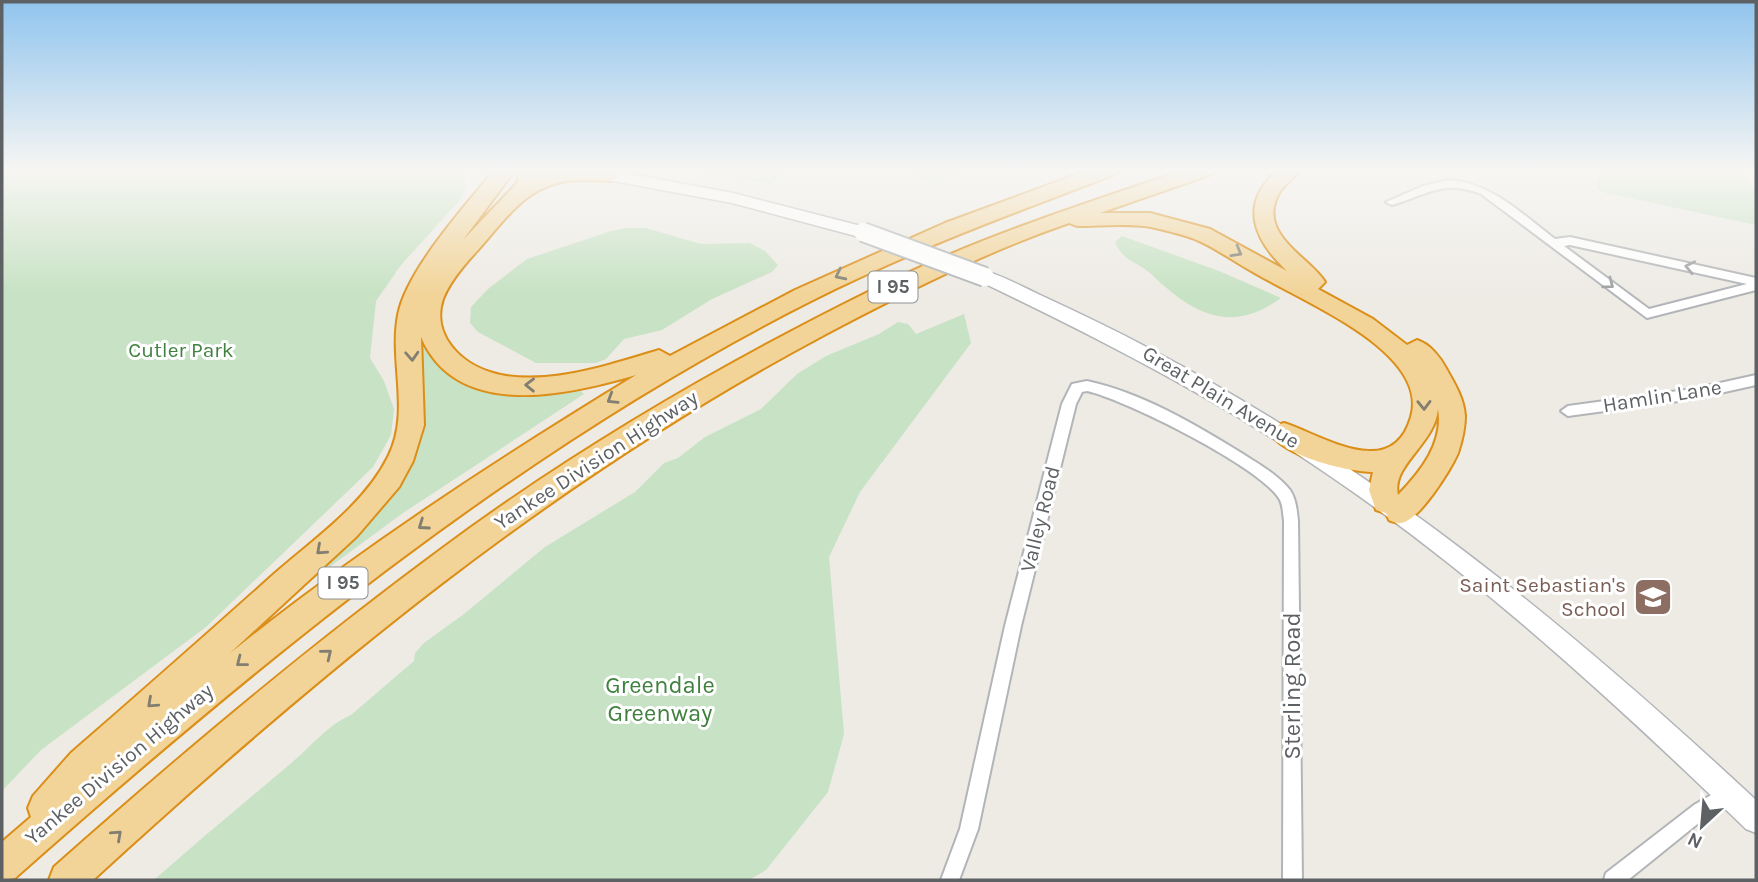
<svg xmlns="http://www.w3.org/2000/svg" width="1758" height="882" viewBox="0 0 1758 882" font-family="Karla,sans-serif">
  <style>
    .green { fill: #c7e2c4 }
    .lines { fill: none; stroke-linecap: round; stroke-linejoin: round }
    .street-casing { stroke: #b2b5b8; stroke-width: 4 }
    .secondary-casing { stroke: #b1b5b8; stroke-width: 3 }
    .highway-casing { stroke: #db8e18; stroke-width: 4 }
    .street { fill: #fff; fill-rule: evenodd }
    .secondary { fill: #fff; fill-rule: evenodd }
    .highway { fill: #f2d498; fill-rule: evenodd }
    .secondary-bridge-casing { stroke: #b1b5b8; stroke-width: 22; stroke-linecap: butt }
    .secondary-bridge { stroke: #fff; stroke-width: 18 }
    .oneway { stroke: #827e71 }
    .oneway2 { stroke: #9ea0a2 }
    .labels { text-anchor: middle; dominant-baseline: central; stroke-width: 6; stroke-linejoin: round; paint-order: stroke }
    .shield { fill: #fff; stroke: #8e9092; stroke-width: 2 }
    .shield-label { font-size: 19px; font-weight: bold; fill: #5d6164 }
    .park-label { font-size: 21px; fill: #41813f; stroke: #fff }
    .street-label { font-size: 21px; fill: #5d6164; stroke: #fff }
    .education-label { font-size: 21px; fill: #785e54; stroke: #fff; text-anchor: end }
    .near-park-label { font-size: 24px; fill: #41813f; stroke: #fff }
    .near-street-label { font-size: 24px; fill: #5d6164; stroke: #fff }
  </style>
  <rect width="100%" height="100%" fill="#eeebe5"/>
  <g class="green">
    <polygon points="2,170 453,170 465,177 465,190 459,201 401,265 376,301 370,358 384,381 394,409 391,435 373,467 206,627 41,750 2,791"/>
    <polygon points="683,170 785,170 772,184"/>
    <polygon points="902,170 969,170 932,184"/>
    <polygon points="1596,170 1739,170 1756,192 1756,225 1601,192 1596,187 1599,174"/>
    <polygon points="627,228 646,228 701,244 750,243 765,251 778,265 772,272 712,299 662,330 624,339 606,359 596,363 536,363 478,332 470,323 471,307 488,289 527,259 611,231"/>
    <path d="M1122,236l97,35 62,27c-52,38 -90,14 -130,-24 -13,-12 -29,-13 -36,-32z"/>
    <path d="M964,314l7,29 -111,149 -31,65 15,177 -16,58 -62,78 -17,10h-595c44,-39 90,-77 135,-115 21,-17 37,-39 62,-50l63,-54 1,-8 9,-10 40,-29 81,-67 90,-55 29,-29 14,-5 27,-21 56,-28 36,-35 29,-18 53,-22 19,-12 10,2 8,10z"/>
    <polygon points="424,338 444,365 559,392 580,390 584,394 403,513 301,588 296,584 421,429 424,412 420,341"/>
  </g>
  <g class="lines">
    <g class="street-casing">
      <g id="street">
        <path d="M1448,180c43,2 75,35 107,59l15,-2 186,41v12l-109,28 -166,-124c-38,-15 -54,1 -89,11l-6,-3 37,-16zM1570,245l177,39 -98,25 -85,-63z"/>
        <polygon points="1756,375 1756,385 1693,399 1568,416 1561,411 1568,406 1693,389"/>
        <path d="M1087,381c55,12 108,43 156,73 16,10 35,21 47,36 6,9 7,21 8,31l4,359h-19l1,-359c-1,-7 -1,-15 -4,-21 -17,-32 -156,-101 -193,-109l-5,1 -6,12 -55,222 -43,203 -19,51h-18l19,-51 45,-203 57,-222 10,-20z"/>
        <polygon points="1730,784 1736,787 1739,793 1736,799 1706,817 1628,880 1604,880 1606,873 1694,805"/>
      </g>
    </g>
    <g class="secondary-casing">
      <g id="secondary">
        <polygon points="585,170 609,170 733,193 869,228 872,232 863,238 732,203 592,177 586,175"/>
        <path d="M985,271c18,5 36,15 53,23 39,18 77,36 114,56 225,118 419,278 604,450v33l-10,-4c-142,-137 -289,-272 -455,-379 -101,-65 -205,-118 -312,-169l-3,-4 3,-4z"/>
      </g>
    </g>
    <g class="highway-casing">
      <g id="highway">
        <path d="M494,170h21l-52,70 54,-57 3,-13h20v5l19,-5h56l4,5 -3,4 -7,2c-21,-1 -44,-3 -63,6 -28,11 -49,42 -69,64 -13,14 -27,30 -34,48 -12,35 17,65 50,74 16,5 35,5 52,4 39,-3 77,-16 114,-27l11,6 125,-66 150,-67 144,-53h30l-3,4c-103,39 -206,77 -305,127 -295,149 -550,359 -796,577l-13,2v-38l29,-25 -3,-9 5,-12 38,-43c68,-59 136,-119 203,-179 40,-35 90,-69 114,-117 23,-45 1,-94 10,-142 9,-46 67,-108 96,-145zM421,337c36,84 147,58 215,38 -141,86 -279,176 -407,279l128,-118 42,-49 14,-26 11,-36z"/>
        <path d="M1184,170h31l-3,4 -112,39h50l60,16 77,42c-33,-31 -49,-67 -9,-101h22c-6,8 -14,13 -19,20 -28,43 29,67 44,92l-7,7 55,30 34,26 10,-5c13,4 24,18 30,30 8,14 17,29 18,46 0,12 -3,25 -7,37 -7,16 -40,70 -58,70 -2,0 -10,-2 -11,-3l-3,-7 -10,-3 -7,-20 4,-18c-25,0 -90,-16 -102,-39l4,-7 9,-3c38,12 108,60 127,-6 6,-20 -3,-39 -16,-54 -31,-37 -99,-66 -142,-91 -20,-11 -40,-26 -61,-34 -12,-4 -27,-8 -41,-11 -23,-4 -50,-1 -74,-1l-8,-3c-84,29 -165,70 -243,111 -275,146 -505,337 -733,546h-44l5,-13c126,-112 254,-220 390,-320 135,-100 282,-185 432,-259 99,-49 204,-83 308,-118zM1438,409c6,34 -18,63 -40,86 -7,-30 37,-51 40,-86z"/>
      </g>
    </g>
    <use href="#street" class="street"/>
    <use href="#secondary" class="secondary"/>
    <use href="#highway" class="highway"/>
    <g class="secondary-bridge-casing">
      <polyline id="secondary-bridge" points="863,232 985,277"/>
    </g>
    <use href="#secondary-bridge" class="secondary-bridge"/>
  </g>
  <defs><path id="oneway-chevron" d="M-2-3.5L2.5 0L-2 3.5" fill="none" stroke-width="1.6" stroke-linecap="round" stroke-linejoin="round" transform="scale(1.75)"/></defs>
  <g class="oneway">
    <use href="#oneway-chevron" transform="translate(1237 252) rotate(30)"/>
    <use href="#oneway-chevron" transform="translate(840 275) rotate(154)"/>
    <use href="#oneway-chevron" transform="translate(412 356) rotate(87)"/>
    <use href="#oneway-chevron" transform="translate(530 385) rotate(-179)"/>
    <use href="#oneway-chevron" transform="translate(612 399) rotate(148)"/>
    <use href="#oneway-chevron" transform="translate(1424 405) rotate(89)"/>
    <use href="#oneway-chevron" transform="translate(423 525) rotate(145)"/>
    <use href="#oneway-chevron" transform="translate(321 550) rotate(138)"/>
    <use href="#oneway-chevron" transform="translate(327 654) rotate(-39)"/>
    <use href="#oneway-chevron" transform="translate(241 662) rotate(142)"/>
    <use href="#oneway-chevron" transform="translate(152 703) rotate(138)"/>
    <use href="#oneway-chevron" transform="translate(117 835) rotate(-42)"/>
  </g>
  <g class="oneway2">
    <use href="#oneway-chevron" transform="translate(1690 267) rotate(-168)"/>
    <use href="#oneway-chevron" transform="translate(1609 284) rotate(37)"/>
  </g>
  <linearGradient id="sky" x2="0" y2="1"><stop stop-color="#90c4ee"/><stop offset="0.58" stop-color="#f7f6f3"/><stop offset="1" stop-color="#f7f6f3" stop-opacity="0"/></linearGradient>
  <rect width="1758" height="294" fill="url(#sky)"/>
  <defs>
    <g id="school-square" transform="scale(2.0125)"><rect x="-9" y="-9" width="18" height="18" rx="4" fill="#8d6e63" stroke="#fff"/><path d="M0-5L7-2L0 1L-7-2ZM-4 1L0 2.5L4 1V4Q0 6-4 4Z" fill="#fff"/></g>
  </defs>
  <g fill-rule="evenodd">
    <use href="#school-square" x="1653" y="597"/>
  </g>
  <g class="labels">
    <g class="shield">
      <rect x="868.5" y="271.5" width="49" height="31" rx="5"/>
      <rect x="318.5" y="567.5" width="49" height="31" rx="5"/>
    </g>
    <g class="shield-label">
      <text x="893" y="287">I 95</text>
      <text x="343" y="583">I 95</text>
    </g>
    <g class="park-label">
      <text x="181" y="350">Cutler Park</text>
    </g>
    <g class="street-label">
      <text transform="translate(1662 396) rotate(-9)">Hamlin Lane</text>
      <text transform="translate(1221 397) rotate(31)">Great Plain Avenue</text>
      <text transform="translate(596 460) rotate(-33)">Yankee Division Highway</text>
      <text transform="translate(1040 519) rotate(-76)">Valley Road</text>
      <text transform="translate(119 764) rotate(-40)">Yankee Division Highway</text>
    </g>
    <g class="education-label">
      <text x="1626" y="585">Saint Sebastian's<tspan x="1626" dy="24">School</tspan></text>
    </g>
    <g class="near-park-label">
      <text x="660" y="685">Greendale<tspan x="660" dy="28">Greenway</tspan></text>
    </g>
    <g class="near-street-label">
      <text transform="translate(1292 686) rotate(-90)">Sterling Road</text>
    </g>
  </g>
  <rect width="1758" height="882" fill="none" stroke="#5d6164" stroke-width="7"/>
  <g transform="translate(1702 826) rotate(206)" stroke="#ffffff" stroke-width="5" paint-order="stroke">
  <path d="M0-5L12 26L0 18L-12 26Z" fill="#5d6164"/>
  <text y="-10" font-size="19" font-weight="bold" text-anchor="middle" fill="#5d6164">N</text>
  </g>
</svg>
